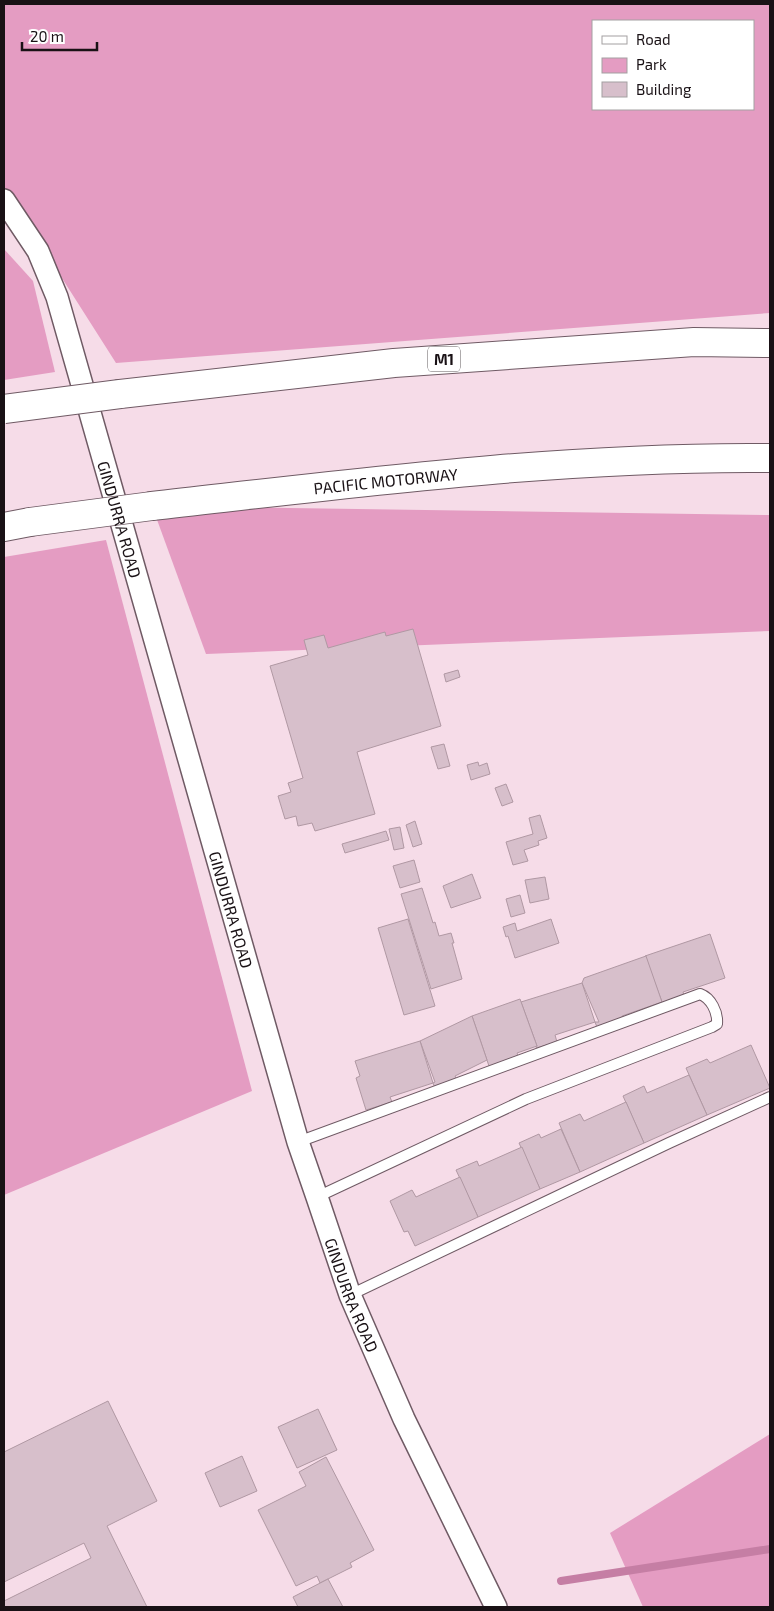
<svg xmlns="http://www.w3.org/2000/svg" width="774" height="1611" viewBox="0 0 774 1611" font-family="'Exo 2',sans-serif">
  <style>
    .green { fill: #e49cc2; fill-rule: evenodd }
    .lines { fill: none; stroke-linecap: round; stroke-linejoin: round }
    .stream { stroke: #c57ea4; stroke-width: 8 }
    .building { fill: #d7bfcb; stroke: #b098a3 }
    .lane-casing { stroke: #6f5a64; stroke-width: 12 }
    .street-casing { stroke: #6f5a64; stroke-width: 24 }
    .highway-casing { stroke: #6f5a64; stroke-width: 30 }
    .lane { stroke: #fff; stroke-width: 10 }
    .street { stroke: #fff; stroke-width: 21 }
    .highway { stroke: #fff; stroke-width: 28 }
    .highway-bridge-casing { stroke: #6f5a64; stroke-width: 30; stroke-linecap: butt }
    .highway-bridge { stroke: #fff; stroke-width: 28 }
    .labels { text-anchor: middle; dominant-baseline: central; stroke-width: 4; stroke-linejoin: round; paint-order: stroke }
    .shield { fill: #fff; stroke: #5e585b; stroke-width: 1 }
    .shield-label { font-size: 15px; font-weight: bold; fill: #191115 }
    .street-label { font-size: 16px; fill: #191115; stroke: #fff }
  </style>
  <rect width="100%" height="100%" fill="#f6dce8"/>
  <g class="green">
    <path d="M4,4h766v309l-654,50 -112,-176zM593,21h160v88h-160z"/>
    <polygon points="4,249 33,281 55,372 4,380"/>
    <polygon points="152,506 770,515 770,631 206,654"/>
    <polygon points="106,540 252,1091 4,1195 4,557"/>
    <polygon points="770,1434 770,1607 643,1607 610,1533"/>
  </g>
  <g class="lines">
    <polyline class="stream" points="561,1581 770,1549"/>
  </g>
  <g class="building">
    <polygon points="413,629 441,726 357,752 375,814 315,831 312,823 298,826 296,816 285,819 278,796 291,792 288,783 303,778 270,666 308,655 304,640 324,635 328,648 385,632 386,636"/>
    <polygon points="458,670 460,677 446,682 444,674"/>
    <polygon points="444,744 450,766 438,769 431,747"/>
    <polygon points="478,762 479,766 487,763 490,774 471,780 467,765"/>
    <polygon points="506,784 513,802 502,806 495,788"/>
    <polygon points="540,815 547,838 538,841 539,845 524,850 528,861 513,865 506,842 533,834 529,818"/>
    <polygon points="415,821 422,844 413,847 406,825"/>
    <polygon points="400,827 404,848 394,850 389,829"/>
    <polygon points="386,831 389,840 345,853 342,844"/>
    <polygon points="414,860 420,882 400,888 393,866"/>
    <polygon points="472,874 481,898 451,908 443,886"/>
    <polygon points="545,877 549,899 530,903 525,880"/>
    <polygon points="422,888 433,923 435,922 439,936 451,933 454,943 452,943 462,979 431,989 401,894"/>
    <polygon points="520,895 525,913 511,917 506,899"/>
    <polygon points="408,919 435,1006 404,1015 378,928"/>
    <polygon points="551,919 559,943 515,958 508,936 506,937 503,927 515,923 517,931"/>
    <polygon points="710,934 725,978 683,992 685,999 662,1007 662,1002 645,956"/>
    <polygon points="646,956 662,1002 622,1016 623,1021 598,1030 595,1022 599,1022 582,983 584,978"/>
    <polygon points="582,983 595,1022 555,1035 557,1042 536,1048 537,1046 521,1002"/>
    <polygon points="520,999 537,1046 517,1053 519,1058 490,1069 472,1016"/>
    <polygon points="472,1016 487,1060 455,1076 457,1081 435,1088 433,1083 435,1082 420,1041"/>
    <polygon points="420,1041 433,1083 390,1097 392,1102 366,1110 356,1078 360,1076 355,1061"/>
    <polygon points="751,1045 770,1088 707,1115 686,1068 707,1059 710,1063"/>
    <polygon points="689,1075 707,1115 644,1143 623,1096 644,1086 647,1093"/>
    <polygon points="626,1102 644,1143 580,1172 559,1123 580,1114 584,1121"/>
    <polygon points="561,1129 580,1172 540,1189 519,1143 539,1134 541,1138"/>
    <polygon points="522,1147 540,1189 478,1217 456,1170 477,1161 479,1166"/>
    <polygon points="460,1177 478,1217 415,1246 408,1231 404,1232 390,1201 412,1190 416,1197"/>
    <polygon points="108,1401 157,1501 107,1526 147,1607 4,1607 4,1601 91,1558 84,1543 4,1582 4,1452"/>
    <polygon points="318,1409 337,1450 297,1468 278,1427"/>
    <polygon points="242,1456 257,1491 220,1507 205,1473"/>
    <polygon points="326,1457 374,1550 350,1563 352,1567 320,1583 317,1576 296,1586 258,1510 306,1486 299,1472"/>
    <polygon points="328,1579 343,1607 298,1607 293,1597"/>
  </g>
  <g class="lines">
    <g class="lane-casing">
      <g id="lane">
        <path d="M298,1142l402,-148c11,4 18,18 17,30l-5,3 -186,72 -209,98"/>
        <polyline points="350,1295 669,1143 770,1097"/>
      </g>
    </g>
    <g class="street-casing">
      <g id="street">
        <path id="s1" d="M4,200l34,51 19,46 241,845 19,55 33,98 54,124 92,188"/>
      </g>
    </g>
    <g class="highway-casing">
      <g id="highway">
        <polyline points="120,394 394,363 694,342 770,343"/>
        <path id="s2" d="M152,506c205,-23 411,-50 618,-48"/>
        <polyline points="4,527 30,522"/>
      </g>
    </g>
    <use href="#lane" class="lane"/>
    <use href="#street" class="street"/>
    <use href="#highway" class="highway"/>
    <g class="highway-bridge-casing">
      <g id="highway-bridge">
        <polyline points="4,409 120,394"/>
        <polyline points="30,522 152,506"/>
      </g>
    </g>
    <use href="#highway-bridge" class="highway-bridge"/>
  </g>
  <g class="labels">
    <rect class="shield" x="428" y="346.5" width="32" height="25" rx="4"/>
    <g class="shield-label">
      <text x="444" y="359">M1</text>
    </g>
    <g class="street-label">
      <text stroke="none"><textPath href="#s2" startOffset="235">PACIFIC MOTORWAY</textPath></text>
      <text stroke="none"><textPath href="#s1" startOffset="342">GINDURRA ROAD</textPath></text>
      <text stroke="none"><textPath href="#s1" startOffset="748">GINDURRA ROAD</textPath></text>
      <text stroke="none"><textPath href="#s1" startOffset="1152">GINDURRA ROAD</textPath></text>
    </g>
  </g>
  <rect width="774" height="1611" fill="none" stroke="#191115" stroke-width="10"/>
  <rect x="592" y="20" width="162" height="90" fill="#ffffff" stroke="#a3a0a1"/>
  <rect x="602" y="36" width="25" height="8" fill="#ffffff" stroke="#a3a0a1"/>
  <text x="636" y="45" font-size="15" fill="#191115">Road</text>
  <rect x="602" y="58" width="25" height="15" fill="#e49cc2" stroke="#a3a0a1"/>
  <text x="636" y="70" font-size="15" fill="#191115">Park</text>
  <rect x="602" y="82" width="25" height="15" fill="#d7bfcb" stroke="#a3a0a1"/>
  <text x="636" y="95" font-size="15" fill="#191115">Building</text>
  <path d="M22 42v8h75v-8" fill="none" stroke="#191115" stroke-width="2.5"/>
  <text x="30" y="42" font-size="15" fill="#191115" stroke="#ffffff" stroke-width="4" paint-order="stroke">20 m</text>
</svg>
